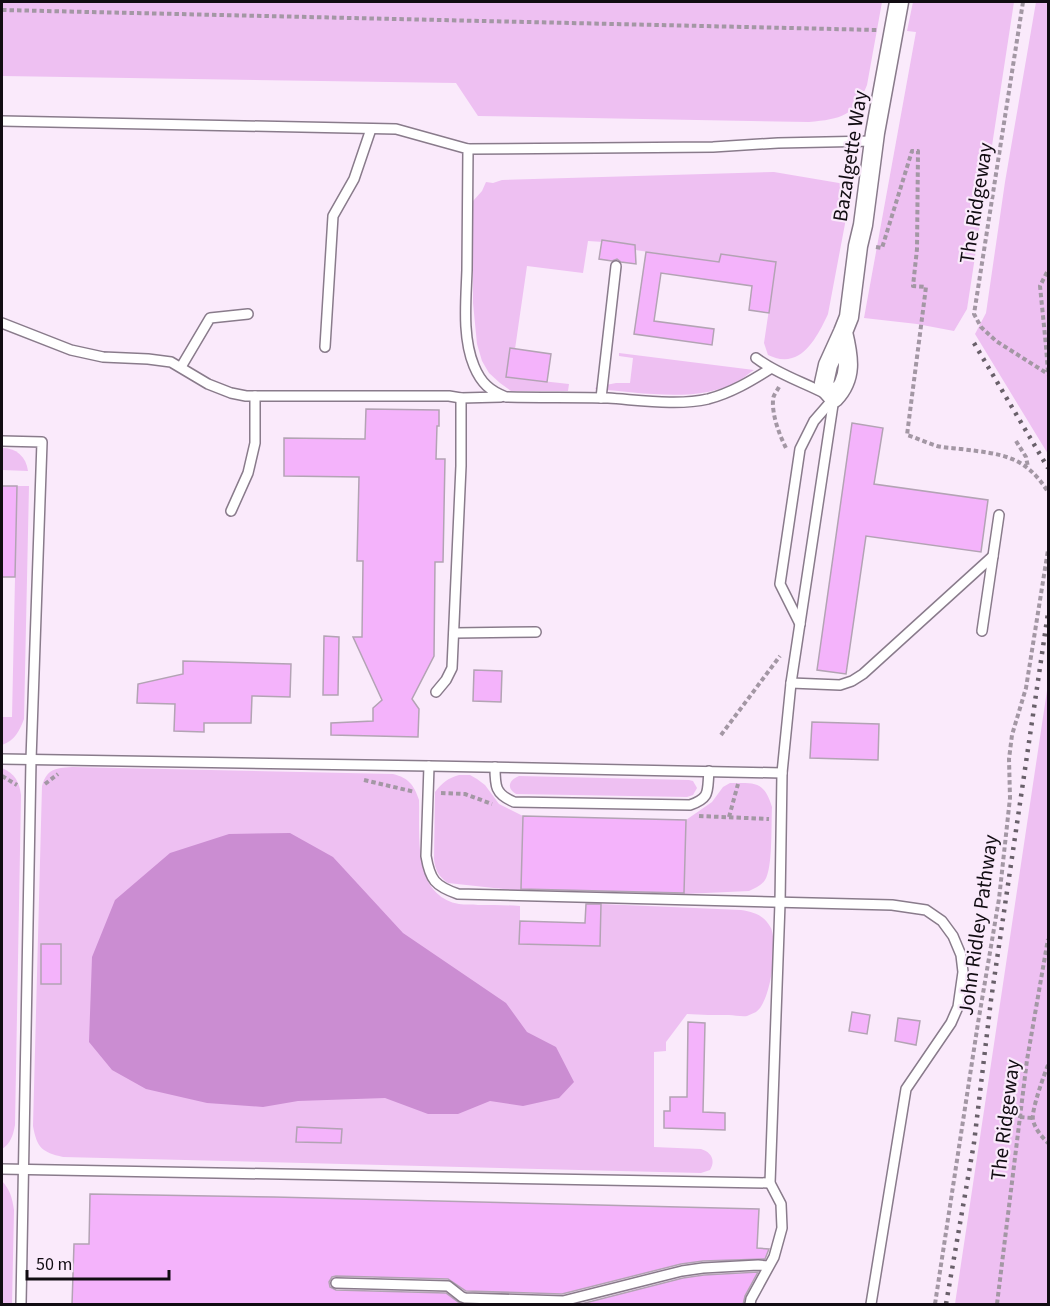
<svg xmlns="http://www.w3.org/2000/svg" width="1050" height="1306" viewBox="0 0 1050 1306" font-family="'Source Sans 3',sans-serif">
  <style>
    .green { fill: #eec0f2 }
    .water { fill: #cb8dd2 }
    .building { fill: #f4b3fb; stroke: #b3a3b4; stroke-width: 1.5 }
    .lines { fill: none; stroke-linecap: round; stroke-linejoin: round }
    .lane-casing { stroke: #897b8b; stroke-width: 12 }
    .street-casing { stroke: #897b8b; stroke-width: 21 }
    .path { stroke: #a397a4; stroke-width: 4; stroke-dasharray: 4.5 3; stroke-linecap: butt }
    .lane { stroke: #fff; stroke-width: 9 }
    .street { stroke: #fff; stroke-width: 18 }
    .rail { stroke: #69606a; stroke-width: 4.5; stroke-dasharray: 3 6; stroke-linecap: butt }
    .labels { text-anchor: middle; dominant-baseline: central; stroke-width: 4.5; stroke-linejoin: round; paint-order: stroke }
    .street-label { font-size: 21px; fill: #110c12; stroke: #faeafb }
  </style>
  <rect width="100%" height="100%" fill="#faeafb"/>
  <g class="green">
    <path d="M2,2h880l-15,83c-12,31 -26,34 -58,37l-331,-6 -22,-33 -454,-7z"/>
    <polygon points="913,2 1014,2 967,309 954,331 917,324 864,318 916,32 907,31"/>
    <polygon points="1036,2 1048,2 1048,454 975,334 986,313 1005,182"/>
    <path d="M774,172l65,11 12,9 -23,122c-7,15 -19,40 -36,44 -9,3 -17,0 -24,-3l-4,-12 12,-81 -55,-8 -2,8 -84,-12 -1,-6 -46,-3 -5,32 -56,-7 -12,83 -5,-1 -4,29 63,7 -1,7h-57l-11,-8 -11,-10 -7,-12 -5,-17 -4,-41v-102l9,-10 4,-9 7,1 9,-3z"/>
    <path d="M619,353l135,17c-5,3 -10,8 -16,11 -39,23 -99,11 -143,8l1,-2 20,-4h14l3,-25 -14,-2z"/>
    <path d="M2,448c14,0 24,8 26,23l-26,-1z"/>
    <path d="M17,486h12l-5,233c-5,13 -9,21 -22,26v-28h10z"/>
    <polygon points="1048,684 1048,1304 955,1304"/>
    <path d="M72,767l321,7c16,4 21,11 26,26 1,36 -7,95 40,104 6,1 13,0 19,1 14,0 28,0 42,1v38l79,2 2,-42 140,6c13,2 23,5 30,18 7,17 0,74 -15,84 -3,1 -6,3 -9,4 -5,1 -13,-1 -18,-1 -14,0 -28,0 -42,-1l-21,28v9l-12,1v95l47,2c10,3 15,11 9,21l-9,3 -638,-16c-21,-5 -26,-9 -30,-31l9,-340c5,-17 13,-18 30,-19z"/>
    <path d="M2,768c13,6 17,13 19,27l-6,330c-2,10 -4,18 -13,24z"/>
    <path d="M459,775h11l7,4 8,6 14,19 24,12 -2,75 -73,-8c-9,-6 -13,-13 -14,-24l1,-67c7,-9 13,-14 24,-17z"/>
    <path d="M519,776l170,4 4,1 4,7 -4,7 -6,2 -171,-3c-10,-6 -7,-14 3,-18z"/>
    <path d="M730,783c24,0 34,-3 42,24 -1,16 1,61 -7,73 -4,6 -10,8 -16,11l-65,3 2,-74 26,-18 11,-15z"/>
    <path d="M2,1181c8,9 10,16 12,29l-2,94h-10z"/>
  </g>
  <polygon class="water" points="290,833 333,857 403,933 506,1003 527,1032 556,1047 574,1082 559,1098 523,1106 490,1101 458,1114 428,1114 385,1098 298,1101 263,1107 207,1103 146,1089 112,1070 89,1042 92,957 115,900 170,853 229,834"/>
  <g class="building">
    <polygon points="602,240 635,245 636,264 621,262 617,259 612,261 599,259"/>
    <polygon points="646,252 719,262 721,254 776,262 769,313 749,310 752,286 661,273 654,321 714,329 712,345 634,334"/>
    <polygon points="510,348 551,354 547,382 506,377"/>
    <polygon points="366,409 439,410 439,426 437,426 436,459 445,459 443,562 435,562 434,656 412,699 419,709 418,737 331,735 331,723 373,721 373,708 382,700 353,637 362,637 363,561 357,561 359,477 284,476 284,438 365,439"/>
    <polygon points="852,423 883,428 874,484 988,500 981,552 866,536 846,674 817,670"/>
    <polygon points="2,486 17,486 15,577 2,577"/>
    <polygon points="324,636 339,637 338,695 323,695"/>
    <polygon points="183,661 291,664 290,697 252,696 251,723 204,723 204,732 174,731 175,704 137,703 138,684 183,674"/>
    <polygon points="474,670 502,671 501,702 473,701"/>
    <polygon points="812,722 879,724 878,760 810,758"/>
    <polygon points="523,816 686,820 684,893 521,889"/>
    <polygon points="586,904 601,904 600,946 519,944 520,921 585,923"/>
    <rect x="41" y="944" width="20" height="40"/>
    <polygon points="852,1012 870,1015 867,1034 849,1031"/>
    <polygon points="898,1018 920,1021 916,1045 895,1041"/>
    <polygon points="688,1022 705,1023 703,1112 725,1113 725,1130 664,1128 664,1111 670,1111 670,1097 687,1097"/>
    <polygon points="297,1127 342,1129 341,1143 296,1142"/>
    <polygon points="90,1194 274,1197 759,1209 757,1248 769,1249 765,1259 703,1261 681,1264 562,1294 466,1291 448,1279 336,1276 332,1277 329,1282 330,1287 336,1290 446,1293 458,1302 463,1305 72,1305 74,1244 89,1244"/>
    <polygon points="758,1272 745,1296 743,1305 577,1305 683,1278 704,1275"/>
  </g>
  <g class="lines">
    <g class="lane-casing">
      <g id="lane">
        <path d="M2,121l394,8 72,20c0,40 -1,80 -1,121 -1,31 -5,67 7,96 7,17 16,25 32,31 34,1 68,0 102,1 31,2 70,8 100,1 23,-6 43,-18 62,-30"/>
        <polyline points="468,149 713,147 778,143 874,141"/>
        <polyline points="2,323 71,350 103,357 148,359 171,362 208,384 231,393 246,396 449,396 461,398 501,397"/>
        <polyline points="325,347 333,216 354,179 371,129"/>
        <path d="M756,358c21,16 47,24 70,36"/>
        <polyline points="181,367 210,318 248,314"/>
        <polyline points="601,398 616,266"/>
        <polyline points="2,441 42,442 31,760 21,1304"/>
        <polyline points="231,511 248,473 255,443 255,396"/>
        <polyline points="800,624 780,584 800,449 814,421 834,398"/>
        <polyline points="982,631 999,515"/>
        <polyline points="454,633 536,632"/>
        <polyline points="791,683 840,685 852,681 863,674 993,556"/>
        <polyline points="436,692 446,680 452,668 461,466 461,398"/>
        <polyline points="2,759 429,766 782,773 791,683 834,398"/>
        <path d="M429,766l-3,90c4,24 9,30 32,38l434,11 34,5 16,11 11,15 8,19 2,17 -5,35 -7,16 -45,66 -35,215"/>
        <path d="M495,767c0,19 0,27 19,35l176,3c21,-7 17,-14 19,-34"/>
        <polyline points="2,1169 770,1183"/>
        <polyline points="336,1283 448,1286 462,1297 465,1298 563,1301 682,1271 703,1268 758,1265 768,1266"/>
        <polyline points="750,1304 751,1299 774,1257 782,1228 781,1204 770,1183 780,903 782,773"/>
      </g>
    </g>
    <g class="street-casing">
      <path id="street" d="M843,332c6,25 10,46 -9,66l-7,-8 -3,-7 4,-18 15,-33 6,-15 9,-71 5,-21 12,-92 24,-131"/>
    </g>
    <g class="path">
      <polyline points="1023,2 974,314 981,327 996,341 1048,374"/>
      <polyline points="2,10 877,30"/>
      <path d="M876,247l6,1 30,-97h6l-1,98 -4,37 13,1 -19,148c10,3 20,8 30,11 8,2 16,2 24,3 40,5 64,6 87,43"/>
      <polyline points="1048,372 1046,346 1040,286 1048,270"/>
      <path d="M779,387c-2,4 -6,8 -6,13 -1,15 6,34 13,48"/>
      <polyline points="1016,441 1026,457 1028,467"/>
      <polyline points="721,735 780,656"/>
      <polyline points="2,776 17,785"/>
      <polyline points="364,780 415,792"/>
      <polyline points="45,784 58,774"/>
      <polyline points="441,793 465,794 492,804"/>
      <polyline points="699,816 769,819"/>
      <polyline points="729,817 738,784"/>
      <path d="M1048,1065c-4,10 -17,46 -15,55 2,9 9,17 15,23"/>
      <polyline points="1020,1117 1032,1118"/>
      <polyline points="935,1304 978,1023 999,899 1010,798 1009,759 1012,735 1026,688 1048,550"/>
      <polyline points="997,1304 1027,1060 1048,939"/>
    </g>
    <use href="#lane" class="lane"/>
    <use href="#street" class="street"/>
    <g class="rail">
      <polyline points="974,343 1048,468"/>
      <polyline points="946,1304 974,1143 991,1000 1048,613"/>
    </g>
  </g>
  <g class="labels">
    <g class="street-label">
      <text transform="translate(850 156) rotate(-81)">Bazalgette Way</text>
      <text transform="translate(976 203) rotate(-81)">The Ridgeway</text>
      <text transform="translate(978 925) rotate(-82)">John Ridley Pathway</text>
      <text transform="translate(1005 1120) rotate(-83)">The Ridgeway</text>
    </g>
  </g>
  <rect width="1050" height="1306" fill="none" stroke="#110c12" stroke-width="6"/>
  <path d="M27 1270v9h142v-9" fill="none" stroke="#110c12" stroke-width="3"/>
  <text x="36" y="1270" font-size="18" fill="#110c12" stroke="#faeafb" stroke-width="4.5" paint-order="stroke">50 m</text>
</svg>
